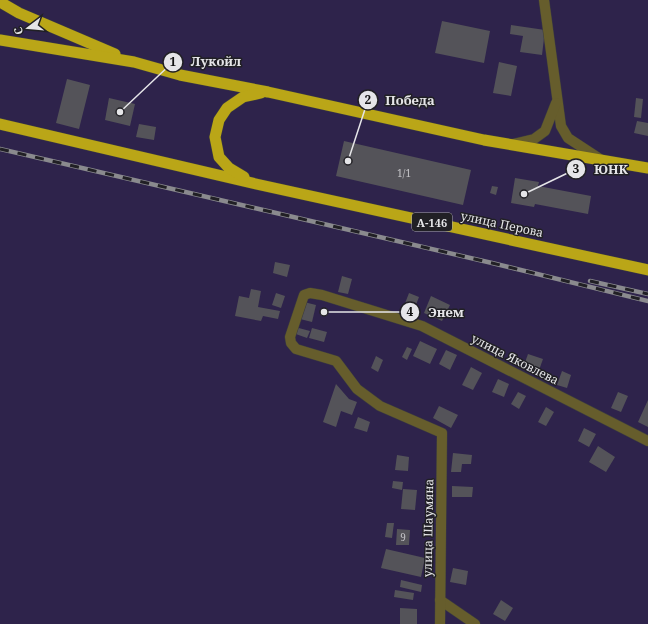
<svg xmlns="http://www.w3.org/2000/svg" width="648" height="624" viewBox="0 0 648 624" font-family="'Noto Serif',serif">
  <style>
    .green { fill: #2e234b }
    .building { fill: #545359 }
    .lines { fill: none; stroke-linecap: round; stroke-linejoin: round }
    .minor-casing { stroke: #3c3c40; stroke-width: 11 }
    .trunk-casing { stroke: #3c3c40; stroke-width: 12 }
    .minor { stroke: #665d2c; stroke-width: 10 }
    .trunk { stroke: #baa617; stroke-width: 11 }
    .rail-casing { stroke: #8a8a8e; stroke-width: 4.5 }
    .rail { stroke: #212025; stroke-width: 3; stroke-dasharray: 9; stroke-linecap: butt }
    .labels { text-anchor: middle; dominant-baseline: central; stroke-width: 3; stroke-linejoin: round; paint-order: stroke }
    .number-label { font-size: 10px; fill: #c1c0c4 }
    .shield { fill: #212025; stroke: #aaaaae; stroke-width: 1 }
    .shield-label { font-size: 11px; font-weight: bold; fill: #e5e5e8 }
    .street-label { font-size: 12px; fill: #e5e5e8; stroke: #212025 }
    .leader { fill: none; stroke: #e5e5e8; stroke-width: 1.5 }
    .callout-dot { fill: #e5e5e8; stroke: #212025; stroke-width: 1.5 }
    .mark-label { font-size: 12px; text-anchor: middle; font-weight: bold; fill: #111 }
    .callout-label { font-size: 13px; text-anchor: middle; font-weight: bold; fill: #e5e5e8; stroke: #212025; stroke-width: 3; stroke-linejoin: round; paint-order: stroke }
  </style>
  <rect width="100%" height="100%" fill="#212025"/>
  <rect class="green" x="0" y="0" width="648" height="624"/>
  <g class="building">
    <polygon points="442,21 490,31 484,63 435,53"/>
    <polygon points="511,25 545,30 542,55 520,52 523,36 510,34"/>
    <polygon points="499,62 517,66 511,96 493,93"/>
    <polygon points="67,79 90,85 79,129 56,123"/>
    <polygon points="109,98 135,104 130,126 105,120"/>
    <polygon points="636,98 643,99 641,118 634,117"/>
    <polygon points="637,121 648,123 648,136 634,133"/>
    <polygon points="139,124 156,127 154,140 136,137"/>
    <polygon points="344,141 471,170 463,205 336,176"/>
    <polygon points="515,178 539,182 538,186 591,196 588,214 535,204 534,207 511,203"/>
    <polygon points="492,186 498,187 496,195 490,193"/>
    <polygon points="275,262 290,265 287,277 273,273"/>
    <polygon points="342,276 352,279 348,294 338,292"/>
    <polygon points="251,289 261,291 258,307 280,311 278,319 263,316 261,321 235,316 239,296 249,298"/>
    <polygon points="276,293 285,296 281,308 272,305"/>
    <polygon points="409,293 419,297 414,310 404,306"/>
    <polygon points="431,296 450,305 442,321 424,313"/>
    <polygon points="304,302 316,305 312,322 300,319"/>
    <polygon points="295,327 310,331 307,338 293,333"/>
    <polygon points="312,328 327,332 324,342 309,338"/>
    <polygon points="420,341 437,349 430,364 413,356"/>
    <polygon points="407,347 412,349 407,360 402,357"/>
    <polygon points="446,350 457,355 450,370 439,364"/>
    <polygon points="528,354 543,359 538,373 523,368"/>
    <polygon points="376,356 383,360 378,372 371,368"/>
    <polygon points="471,367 482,373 473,390 462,385"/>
    <polygon points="562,371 571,375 567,388 557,385"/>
    <polygon points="498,379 509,384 504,397 492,392"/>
    <polygon points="336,384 349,399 357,402 352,415 341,411 336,427 323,422"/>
    <polygon points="518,392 526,396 519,409 511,404"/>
    <polygon points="618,392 628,396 621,412 611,408"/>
    <polygon points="648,400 648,427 638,422"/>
    <polygon points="439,406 458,415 451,428 433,418"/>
    <polygon points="546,407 554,412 546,426 538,422"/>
    <polygon points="358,417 370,422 367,432 354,428"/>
    <polygon points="584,428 596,434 589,447 578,441"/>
    <polygon points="598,446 615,457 606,472 589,462"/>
    <polygon points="453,453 472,455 471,464 462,464 461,472 451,472"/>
    <polygon points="397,455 409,457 408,471 395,470"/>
    <polygon points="393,481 403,482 402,490 392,488"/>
    <polygon points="452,486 473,487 472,497 452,497"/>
    <polygon points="403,489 417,490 415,510 401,509"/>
    <polygon points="387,523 394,523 392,538 385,537"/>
    <polygon points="397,529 410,530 409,545 396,545"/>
    <polygon points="386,549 425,558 421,577 381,568"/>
    <polygon points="453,568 468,571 466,585 450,582"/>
    <polygon points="401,580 422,585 421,592 400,587"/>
    <polygon points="395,590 414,593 413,600 394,597"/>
    <polygon points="501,600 513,608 505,621 493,614"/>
    <polygon points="400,608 417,609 417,624 400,624"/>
  </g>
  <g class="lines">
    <g class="minor-casing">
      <g id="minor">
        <polyline points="544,0 561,126 568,138 600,159"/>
        <polyline points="513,144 534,139 545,131 556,103"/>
        <polyline points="440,600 475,624"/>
        <polyline points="440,624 442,433 380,406 357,389 336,361 296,349 291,343 290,337 304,295 310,293 322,295 422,326 648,441"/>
      </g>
    </g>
    <g class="trunk-casing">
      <g id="trunk">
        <polyline points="0,2 19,13 115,54"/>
        <polyline points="0,40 134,62 180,75 268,92 484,140 648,168"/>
        <polyline points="0,124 256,184 648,270"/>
        <polyline points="244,177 229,168 219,157 215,137 219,120 227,108 243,97 261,93"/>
      </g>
    </g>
    <use href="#minor" class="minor"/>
    <use href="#trunk" class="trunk"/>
    <g class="rail-casing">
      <g id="rail">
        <polyline points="0,149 492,263 648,301"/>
        <polyline points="590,281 648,294"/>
      </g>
    </g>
    <use href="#rail" class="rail"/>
  </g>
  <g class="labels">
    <g class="number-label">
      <text x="404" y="173">1/1</text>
      <text x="403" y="537">9</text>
    </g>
    <rect class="shield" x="412" y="213" width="40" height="18" rx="3"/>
    <g class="shield-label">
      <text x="432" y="222">А-146</text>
    </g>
    <g class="street-label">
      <text transform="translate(502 224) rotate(12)">улица Перова</text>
      <text transform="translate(515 359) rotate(27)">улица Яковлева</text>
      <text transform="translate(428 528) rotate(-89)">улица Шаумяна</text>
    </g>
  </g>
  <path class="leader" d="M120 112L173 62M348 161L368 100M524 194L576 169M324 312L410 312"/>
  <g class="callout-dot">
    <circle cx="120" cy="112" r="4"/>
    <circle cx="348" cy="161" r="4"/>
    <circle cx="524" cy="194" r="4"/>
    <circle cx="324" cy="312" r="4"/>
    <circle cx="173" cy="62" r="10"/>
    <circle cx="368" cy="100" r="10"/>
    <circle cx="576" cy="169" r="10"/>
    <circle cx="410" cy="312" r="10"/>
  </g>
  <g class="mark-label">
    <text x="173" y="66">1</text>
    <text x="368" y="104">2</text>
    <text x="576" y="173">3</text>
    <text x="410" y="316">4</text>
  </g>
  <g class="callout-label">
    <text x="216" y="66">Лукойл</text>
    <text x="410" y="105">Победа</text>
    <text x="611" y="174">ЮНК</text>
    <text x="446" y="317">Энем</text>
  </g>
  <g transform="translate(28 28) rotate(254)" stroke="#212025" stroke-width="3" paint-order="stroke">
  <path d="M0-3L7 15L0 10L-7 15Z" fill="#e5e5e8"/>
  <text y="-6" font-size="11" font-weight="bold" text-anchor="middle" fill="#e5e5e8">С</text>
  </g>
</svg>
